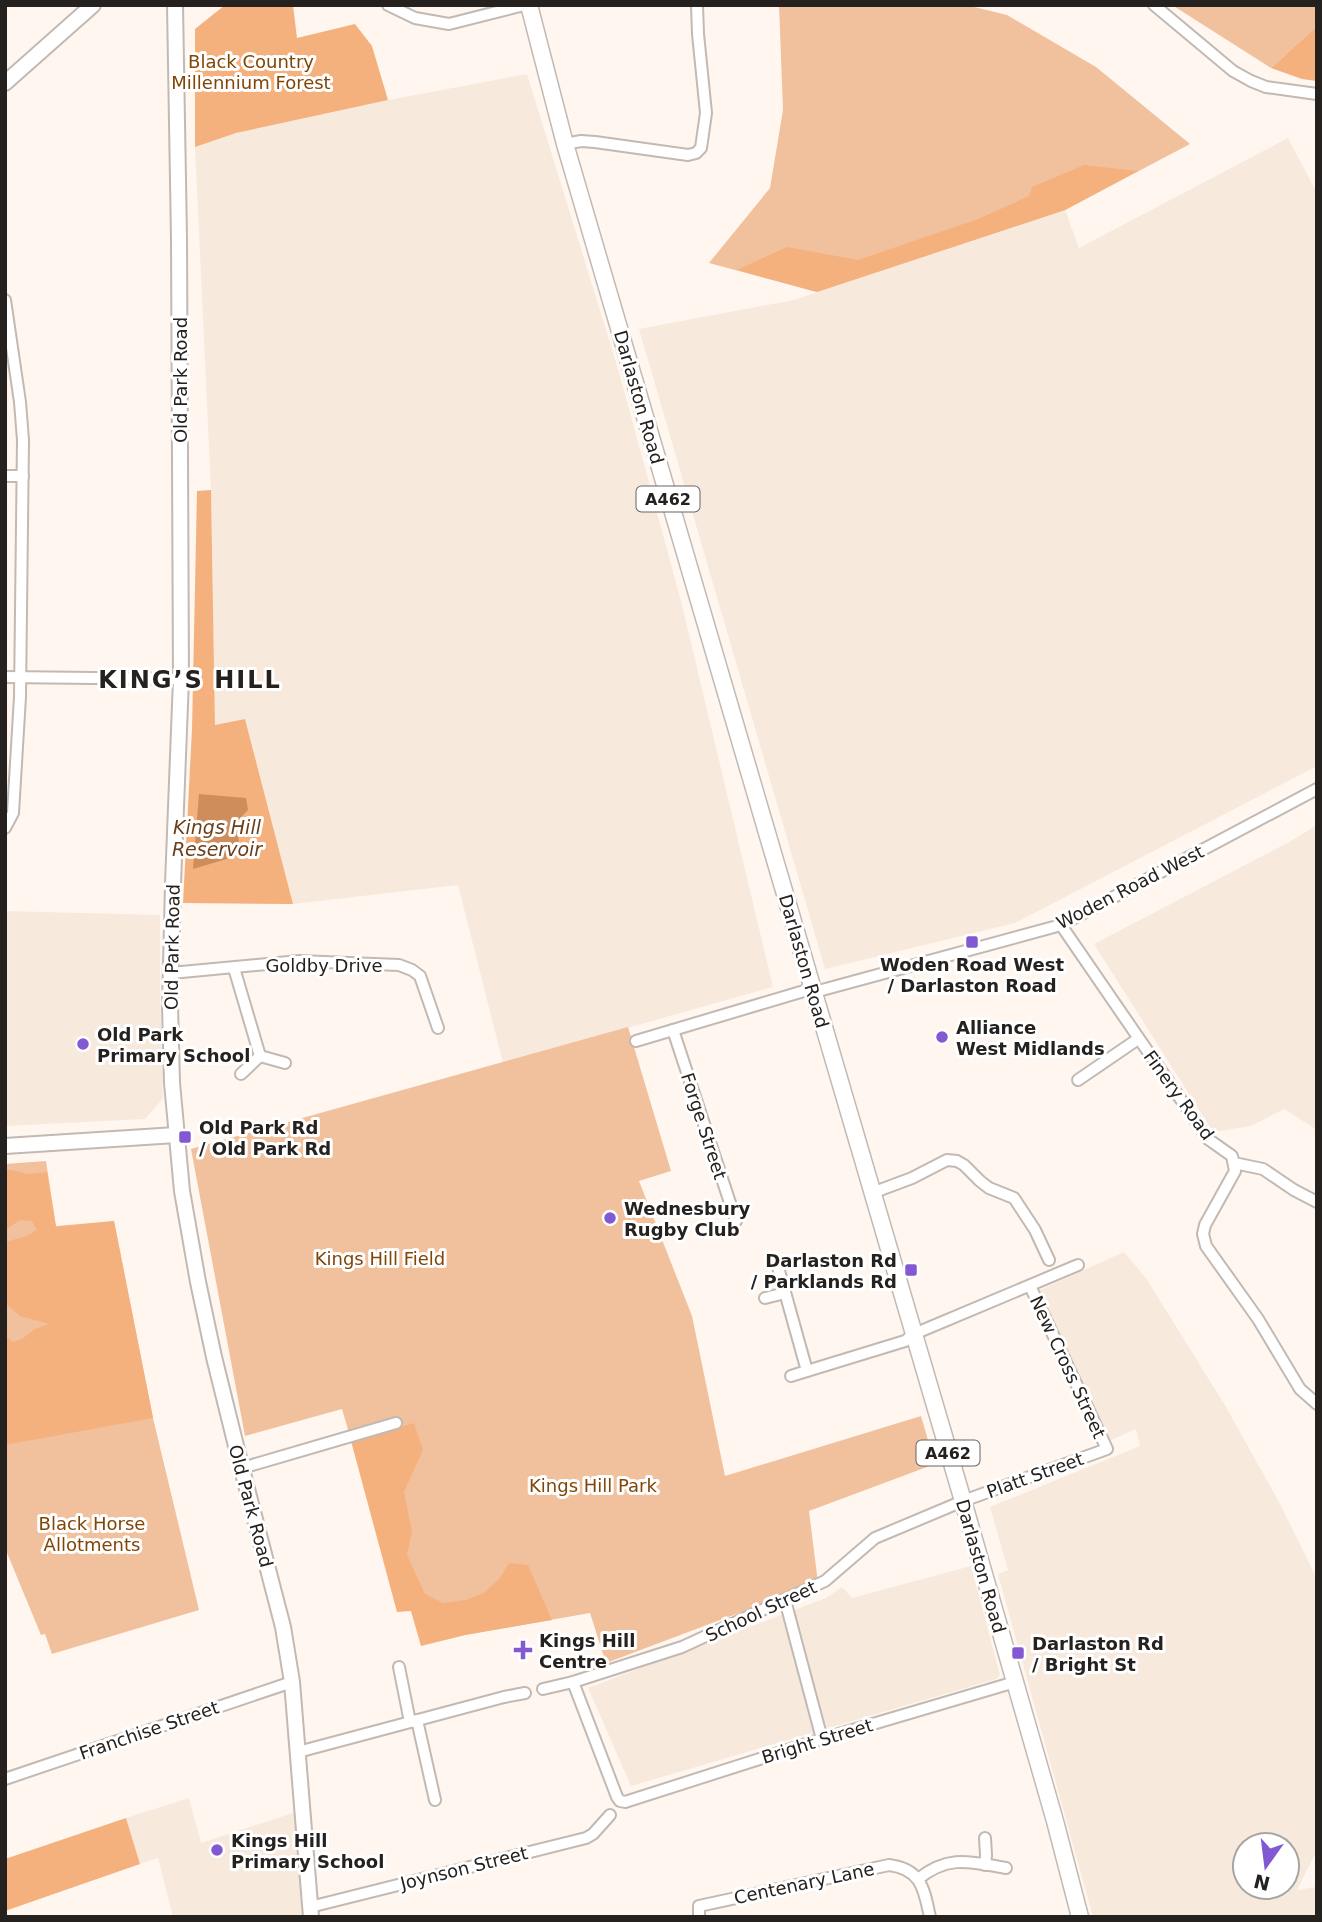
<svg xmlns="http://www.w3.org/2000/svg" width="1322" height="1922" viewBox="0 0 1322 1922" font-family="'DejaVu Sans',sans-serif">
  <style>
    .built { fill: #f8e9dd; fill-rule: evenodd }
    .green { fill: #f1c19d }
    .forest { fill: #f4b17e }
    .water { fill: #ce8d5b }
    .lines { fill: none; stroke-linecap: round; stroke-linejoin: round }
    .street-casing { stroke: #c2b9b3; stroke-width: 14 }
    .secondary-casing { stroke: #c2b9b3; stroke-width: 18 }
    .primary-casing { stroke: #c2b9b3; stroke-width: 19 }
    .street { stroke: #fff; stroke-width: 10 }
    .secondary { stroke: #fff; stroke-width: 14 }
    .primary { stroke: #fff; stroke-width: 16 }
    .poi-dot { fill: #8259d3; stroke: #fff; stroke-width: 2.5 }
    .labels { text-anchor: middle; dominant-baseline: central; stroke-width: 6; stroke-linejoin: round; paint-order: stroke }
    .shield { fill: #fff; stroke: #666462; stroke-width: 2 }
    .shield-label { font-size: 16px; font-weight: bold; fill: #24211f }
    .park-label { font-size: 18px; fill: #814506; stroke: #fff }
    .street-label { font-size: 18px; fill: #24211f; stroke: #fff }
    .poi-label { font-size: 18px; font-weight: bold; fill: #24211f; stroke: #fff; text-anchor: start }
    .water-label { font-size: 19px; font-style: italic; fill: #6a3e19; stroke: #fff }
    .district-label { font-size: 24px; font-weight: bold; letter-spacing: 2px; fill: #24211f; stroke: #fff }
  </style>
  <rect width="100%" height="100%" fill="#fff6ef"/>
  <g class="built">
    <polygon points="527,74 619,372 682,605 773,987 503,1063 458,885 293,904 245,719 215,725 211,490 195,147 236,133 330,111"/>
    <polygon points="1288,138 1317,193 1317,766 1015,923 825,969 639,329 794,300 1065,210 1079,248"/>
    <polygon points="1317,825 1317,1130 1284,1109 1251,1126 1213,1132 1094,944 1291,841"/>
    <polygon points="5,911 160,915 160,989 163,1098 145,1119 5,1126"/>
    <path d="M1124,1252l22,26 80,129 53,95 38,77v271l-20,40 20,-3v30h-224l-95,-343 10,-4 -18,-63 150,-61 -4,-17 -27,12 -30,-69 -41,-81zM1245,1845h42v42h-42z"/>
    <polygon points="971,1566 1000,1675 996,1679 631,1786 588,1688 826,1598 842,1587 852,1598"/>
    <polygon points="189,1798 201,1843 296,1812 300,1888 305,1917 173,1917 158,1858 140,1864 126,1818"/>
  </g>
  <g class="green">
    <polygon points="779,5 966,5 1007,15 1096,67 1190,144 1065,210 817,292 709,263 770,188 783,110"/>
    <polygon points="1172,5 1317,5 1317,26 1271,68"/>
    <polygon points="628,1027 671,1171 639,1181 692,1316 725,1476 921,1416 935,1464 809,1511 818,1583 606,1663 590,1613 465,1635 423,1645 351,1441 401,1427 398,1417 349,1433 342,1409 245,1436 191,1149"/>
    <polygon points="46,1161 56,1226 114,1221 153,1418 199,1610 52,1654 45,1634 41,1635 5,1548 5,1164"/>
  </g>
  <g class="forest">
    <polygon points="225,5 293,5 297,38 355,24 372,46 388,100 236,133 195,147 195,29"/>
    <polygon points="1317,26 1317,81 1302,79 1271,68"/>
    <polygon points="1084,165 1138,171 1065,210 817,292 737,270 787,247 858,260 978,219 1029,196 1032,187"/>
    <polygon points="211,490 215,725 245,719 293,904 183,903 192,729 197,491"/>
    <polygon points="5,1170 12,1170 27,1174 47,1172 56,1227 114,1221 153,1418 5,1445 5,1336 13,1342 22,1339 35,1329 49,1324 20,1316 5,1303 5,1242 27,1236 37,1230 32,1221 20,1220 5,1230"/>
    <polygon points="414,1423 423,1450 404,1492 412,1532 407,1555 425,1594 443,1603 466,1600 484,1593 500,1578 509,1563 528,1565 552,1620 465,1635 421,1646 411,1611 397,1612 351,1441"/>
    <polygon points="126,1818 140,1864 5,1911 5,1859"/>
  </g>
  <polygon class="water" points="199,794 246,798 248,810 237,821 240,855 193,869"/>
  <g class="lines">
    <g class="street-casing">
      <g id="street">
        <polyline points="388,5 415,18 449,24 524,5"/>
        <polyline points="1154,5 1233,71 1251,81 1266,87 1317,94"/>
        <polyline points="565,144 581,141 595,142 688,155 696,153 701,148 706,113 698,34 697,5"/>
        <polyline points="5,300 20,402 23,440 20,697 13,813 5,828"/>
        <polyline points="5,476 23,476"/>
        <polyline points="5,677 181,679"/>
        <polyline points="1061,925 1208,1139 1232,1156 1235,1171 1205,1225 1203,1234 1206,1246 1258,1319 1300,1389 1317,1404"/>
        <polyline points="234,968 260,1056"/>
        <polyline points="171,973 299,961 399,965 412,970 420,976 438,1028"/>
        <polyline points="673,1030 736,1221"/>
        <polyline points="636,1041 804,991 822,990 1061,925 1317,789"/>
        <polyline points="241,1074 260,1056 285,1063"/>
        <polyline points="1078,1080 1138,1039"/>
        <polyline points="1234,1163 1263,1169 1294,1190 1317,1202"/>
        <polyline points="872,1193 912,1178 947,1160 957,1161 964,1165 980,1181 989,1188 1014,1198 1035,1230 1049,1260"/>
        <polyline points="778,1267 807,1371 905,1341 914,1334 1078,1265"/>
        <polyline points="765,1298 785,1293"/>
        <polyline points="791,1376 807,1371"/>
        <polyline points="242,1468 396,1423"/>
        <polyline points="785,1600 822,1739"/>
        <polyline points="399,1667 410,1722"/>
        <polyline points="573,1682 617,1797 620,1801 625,1802 822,1739 1015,1682"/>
        <polyline points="543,1689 573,1682 682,1647 825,1581 875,1538 963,1501 1107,1449 1030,1286"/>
        <polyline points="417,1720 435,1800"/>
        <polyline points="298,1752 504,1697 525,1693"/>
        <polyline points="5,1779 292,1682"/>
        <polyline points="985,1865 986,1855 985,1838"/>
        <path d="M918,1879c31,-25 53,-17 88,-11"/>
        <polyline points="310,1907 586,1838 593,1834 610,1815"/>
        <path d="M699,1917v-11l190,-41c33,4 35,25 41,52"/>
      </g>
    </g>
    <g class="secondary-casing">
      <g id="secondary">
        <polyline points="175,5 179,239 181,679 173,884 170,1006 172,1083 182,1191 198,1282 214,1357 238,1454 283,1627 292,1682 311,1917"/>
        <polyline points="5,83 93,5"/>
        <polyline points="5,1146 176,1135"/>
      </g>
    </g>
    <g class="primary-casing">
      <polyline id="primary" points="529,5 565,144 963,1501 1055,1821 1080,1917"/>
    </g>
    <use href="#street" class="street"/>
    <use href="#secondary" class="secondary"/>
    <use href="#primary" class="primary"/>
  </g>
  <g class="poi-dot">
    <rect x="965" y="935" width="14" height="14" rx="3.5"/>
    <circle cx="942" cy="1037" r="7"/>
    <circle cx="83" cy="1044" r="7"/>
    <rect x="178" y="1130" width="14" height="14" rx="3.5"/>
    <circle cx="610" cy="1218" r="7"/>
    <rect x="904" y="1263" width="14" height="14" rx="3.5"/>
    <path d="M519.5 1639.5h7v7h7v7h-7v7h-7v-7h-7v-7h7z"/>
    <rect x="1011" y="1646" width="14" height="14" rx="3.5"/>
    <circle cx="217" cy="1850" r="7"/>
  </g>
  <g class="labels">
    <g class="shield">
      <rect x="636.5" y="486.5" width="63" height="25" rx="5"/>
      <rect x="916.5" y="1440.5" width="63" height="25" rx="5"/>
    </g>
    <g class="shield-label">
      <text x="668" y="499">A462</text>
      <text x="948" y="1453">A462</text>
    </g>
    <g class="park-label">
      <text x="251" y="61">Black Country<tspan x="251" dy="21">Millennium Forest</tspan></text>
      <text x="380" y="1258">Kings Hill Field</text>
      <text x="593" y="1485">Kings Hill Park</text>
      <text x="92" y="1523">Black Horse<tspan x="92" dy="21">Allotments</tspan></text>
    </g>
    <g class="street-label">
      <text transform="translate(180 380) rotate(-90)">Old Park Road</text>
      <text transform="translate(639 397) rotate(74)">Darlaston Road</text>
      <text transform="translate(1130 887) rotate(-27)">Woden Road West</text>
      <text transform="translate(172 947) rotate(-89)">Old Park Road</text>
      <text transform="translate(804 961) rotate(74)">Darlaston Road</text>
      <text x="324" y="965">Goldby Drive</text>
      <text transform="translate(1179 1095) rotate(54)">Finery Road</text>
      <text transform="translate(704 1126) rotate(72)">Forge Street</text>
      <text transform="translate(1068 1367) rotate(65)">New Cross Street</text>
      <text transform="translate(1035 1475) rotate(-20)">Platt Street</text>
      <text transform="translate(251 1506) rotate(75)">Old Park Road</text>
      <text transform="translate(981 1566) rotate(74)">Darlaston Road</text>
      <text transform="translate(761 1611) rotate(-25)">School Street</text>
      <text transform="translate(149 1730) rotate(-19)">Franchise Street</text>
      <text transform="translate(817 1741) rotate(-17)">Bright Street</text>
      <text transform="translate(464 1868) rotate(-14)">Joynson Street</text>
      <text transform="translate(804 1883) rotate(-12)">Centenary Lane</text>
    </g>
    <g class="poi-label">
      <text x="972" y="964" text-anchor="middle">Woden Road West<tspan x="972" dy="21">/ Darlaston Road</tspan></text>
      <text x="956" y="1027">Alliance<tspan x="956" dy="21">West Midlands</tspan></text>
      <text x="97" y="1034">Old Park<tspan x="97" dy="21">Primary School</tspan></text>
      <text x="199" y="1127">Old Park Rd<tspan x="199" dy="21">/ Old Park Rd</tspan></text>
      <text x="624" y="1208">Wednesbury<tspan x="624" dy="21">Rugby Club</tspan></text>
      <text x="897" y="1260" text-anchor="end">Darlaston Rd<tspan x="897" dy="21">/ Parklands Rd</tspan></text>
      <text x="539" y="1640">Kings Hill<tspan x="539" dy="21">Centre</tspan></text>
      <text x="1032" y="1643">Darlaston Rd<tspan x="1032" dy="21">/ Bright St</tspan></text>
      <text x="231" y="1840">Kings Hill<tspan x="231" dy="21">Primary School</tspan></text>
    </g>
    <g class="water-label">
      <text x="217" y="827">Kings Hill<tspan x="217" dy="22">Reservoir</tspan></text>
    </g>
    <g class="district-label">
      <text x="190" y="680">KING’S HILL</text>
    </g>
  </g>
  <rect width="1322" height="1922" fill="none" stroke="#24211f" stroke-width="14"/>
  <g transform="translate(1266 1866) rotate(194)"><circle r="33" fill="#ffffff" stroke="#a7a6a5" stroke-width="2"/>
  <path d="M0-5L12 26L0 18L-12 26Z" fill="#8259d3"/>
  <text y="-10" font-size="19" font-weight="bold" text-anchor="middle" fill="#24211f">N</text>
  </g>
</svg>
